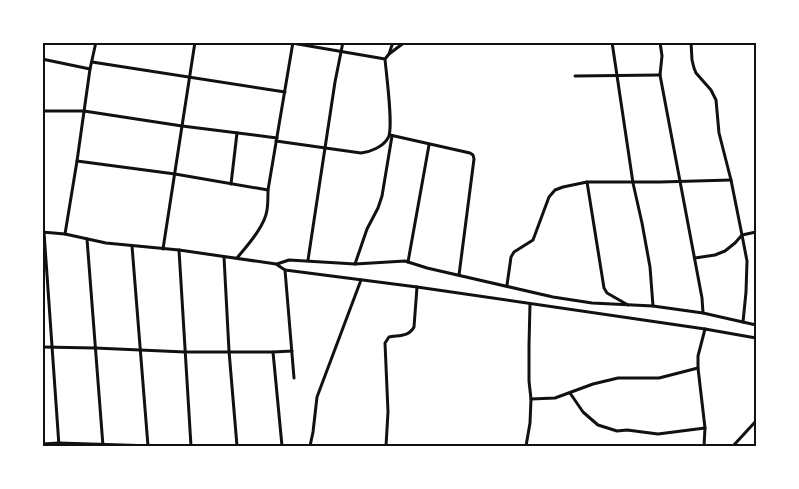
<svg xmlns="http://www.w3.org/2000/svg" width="799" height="489" viewBox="0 0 799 489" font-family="Roboto,sans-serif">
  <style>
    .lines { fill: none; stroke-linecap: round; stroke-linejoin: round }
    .minor { stroke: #111; stroke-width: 3 }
    .neatline { fill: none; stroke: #111; stroke-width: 2 }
  </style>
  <rect width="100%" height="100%" fill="#fff"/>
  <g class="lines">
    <g class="minor">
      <polyline points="286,42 385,59"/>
      <polyline points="612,42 633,183 642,223 650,267 653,306"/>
      <polyline points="660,42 662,56 660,75 702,298 703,313"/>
      <polyline points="691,42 692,60 694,68 696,73 711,90 716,100 719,133 731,180 742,235 747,261 746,292 743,322"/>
      <polyline points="389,54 405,42"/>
      <polyline points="42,59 90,69"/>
      <polyline points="92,62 285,92"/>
      <polyline points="575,76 660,75"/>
      <polyline points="42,111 84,111 182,126 277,138"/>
      <polyline points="390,135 470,153 473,155 474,159 459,275"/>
      <path d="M276,141l85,12c9,-1 22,-6 27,-15 6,-9 -2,-66 -3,-79l4,-5 4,-12"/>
      <polyline points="77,161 175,174 268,190"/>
      <polyline points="587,182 604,288 607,293 628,305"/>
      <polyline points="231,184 237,133"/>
      <polyline points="42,232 65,234 106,243 179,250 276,264 285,270 417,287 705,329 756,338"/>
      <polyline points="44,232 59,446"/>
      <polyline points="65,234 77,161 90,69 96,42"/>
      <polyline points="87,239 103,446"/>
      <polyline points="132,246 148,446"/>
      <polyline points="163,249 195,42"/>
      <polyline points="179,250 191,446"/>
      <polyline points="224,257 229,351 237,446"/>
      <path d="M237,258c10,-12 28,-32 30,-48 1,-6 1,-14 1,-20l25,-148"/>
      <polyline points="695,258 715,255 725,251 735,243 742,235 756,232"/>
      <polyline points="308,260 335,82 343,42"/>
      <polyline points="408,262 429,145"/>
      <polyline points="277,264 289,260 355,264 405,261 427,268 553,297 592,303 653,306 703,313 756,325"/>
      <polyline points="355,264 367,229 378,208 382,196 392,136"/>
      <polyline points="285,270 294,378"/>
      <polyline points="507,285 511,257 514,252 533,240 549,197 555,190 563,187 587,182 660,182 731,180"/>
      <polyline points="42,347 95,348 185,352 273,352 282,446"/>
      <polyline points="273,352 292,351"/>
      <polyline points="570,393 583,412 591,419 598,425 617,431 627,430 658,434 705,428"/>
      <polyline points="531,399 555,398 593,384 618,378 659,378 698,368"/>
      <polyline points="42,444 59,443 154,446"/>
      <polyline points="310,446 313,432 317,397 361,280"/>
      <path d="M386,446l2,-34 -3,-69 4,-6c9,-2 20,0 25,-10l3,-40"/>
      <polyline points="526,446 530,423 531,399 529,381 529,345 530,304"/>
      <polyline points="704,446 705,428 698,368 698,356 705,329"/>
      <polyline points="733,446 756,421"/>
    </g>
  </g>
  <rect width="799" height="489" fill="none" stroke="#ffffff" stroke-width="88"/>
  <rect x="44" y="44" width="711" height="401" class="neatline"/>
</svg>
